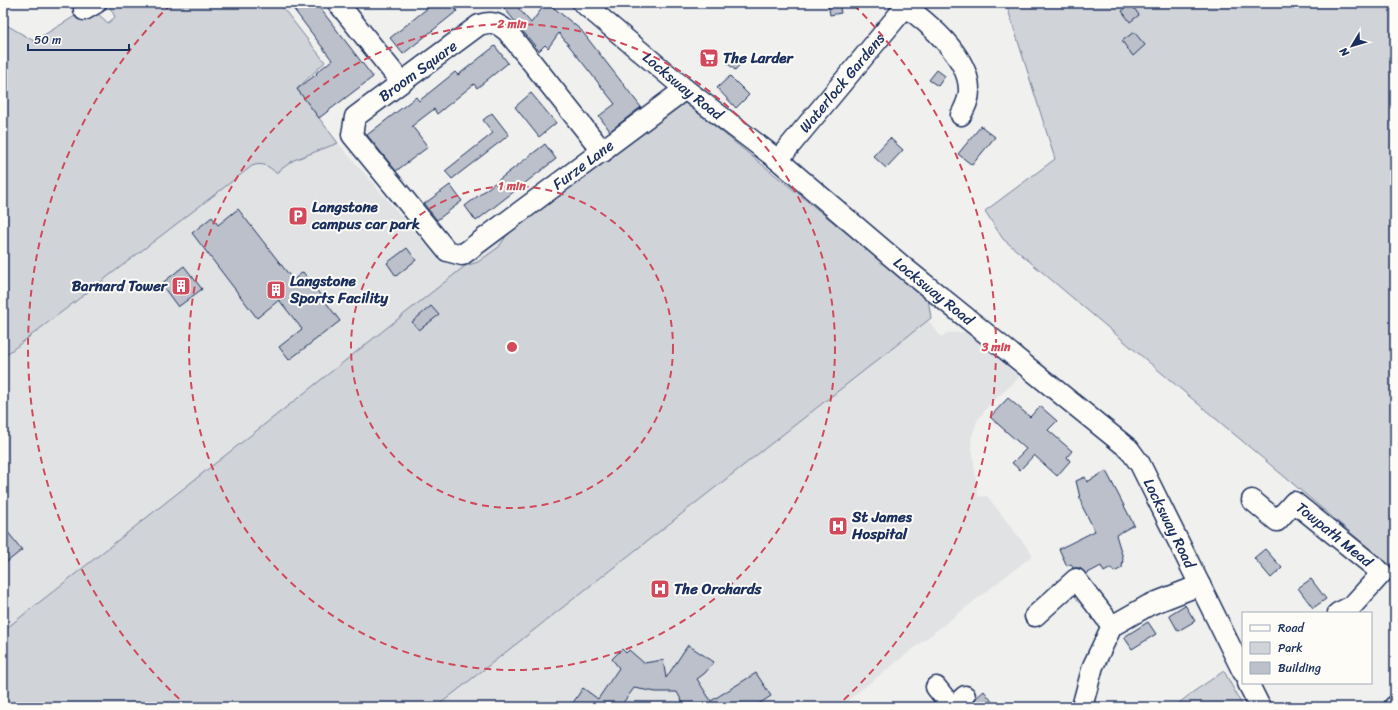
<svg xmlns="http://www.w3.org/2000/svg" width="1398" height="710" viewBox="0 0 1398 710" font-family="Sriracha,sans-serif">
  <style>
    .built { fill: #e0e2e3 }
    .green { fill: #d0d3d8; stroke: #76819b }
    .building { fill: #bbc0ca; stroke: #1b2f5e }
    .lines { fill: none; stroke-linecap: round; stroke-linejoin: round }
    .minor-casing { stroke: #1b2f5e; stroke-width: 23 }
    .minor { stroke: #fdfcf7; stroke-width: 20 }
    .ring { fill: none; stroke: #d1495b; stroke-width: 2; stroke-dasharray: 7 5 }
    .labels { text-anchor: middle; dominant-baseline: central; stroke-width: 4; stroke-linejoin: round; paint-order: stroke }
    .poi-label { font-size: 15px; font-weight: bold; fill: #1b2f5e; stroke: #fdfcf7; text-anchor: start }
    .street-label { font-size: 15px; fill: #1b2f5e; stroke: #fdfcf7 }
    .centre { fill: #d1495b; stroke: #fdfcf7; stroke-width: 2 }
    .ring-label { font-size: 12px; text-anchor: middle; font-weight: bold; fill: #d1495b; stroke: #fdfcf7; stroke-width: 4; stroke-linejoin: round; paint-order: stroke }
  </style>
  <rect width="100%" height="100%" fill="#f0f0ee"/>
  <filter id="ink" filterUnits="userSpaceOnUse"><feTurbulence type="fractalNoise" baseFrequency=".025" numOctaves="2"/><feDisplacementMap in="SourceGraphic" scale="8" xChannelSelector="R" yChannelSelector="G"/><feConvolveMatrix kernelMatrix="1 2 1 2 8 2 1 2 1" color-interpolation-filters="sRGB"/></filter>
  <g filter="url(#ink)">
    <polygon class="built" points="110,3 279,3 325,62 297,89 338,143 442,263 685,102 931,318 928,320 941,337 947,333 966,332 1020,377 989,405 977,421 971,439 978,497 987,496 1033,555 839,707 3,707 3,23 34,41 75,16 78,20 89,13 102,17 108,23 115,17 110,7"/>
    <g class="green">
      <path d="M110,3h169l46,59 -28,27 41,54 -44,17 -18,13c-7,-7 -14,-11 -24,-7l-249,191v-334l31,18 41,-25 3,4 11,-7h8l11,10 7,-6 -5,-10z"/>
      <polygon points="1006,3 1395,3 1395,570 1003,239 985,211 1055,159"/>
      <polygon points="685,102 928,299 931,318 436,707 3,707 3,631 465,266 478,262 499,247 510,230"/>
      <polygon points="1224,671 1243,707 1174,707 1193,692"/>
    </g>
    <g class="building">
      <polygon points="289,3 316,3 373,77 319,118 297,89 317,74 316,73 332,60"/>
      <polygon points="434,3 451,3 457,11 403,54 390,38"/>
      <polygon points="500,3 514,3 531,23 546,3 548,3 581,30 641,107 610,131 599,116 615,104 559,33 548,48 545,45 539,51"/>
      <polygon points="828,3 839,3 841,13 830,15"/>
      <polygon points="1131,4 1139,15 1130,22 1122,11"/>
      <polygon points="1134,32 1145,45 1133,56 1122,41"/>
      <polygon points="495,46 508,63 477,88 474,84 437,114 434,109 412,126 428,147 396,171 367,135 416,97 419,101 455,72 458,75"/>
      <polygon points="735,54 743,61 735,70 727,63"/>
      <polygon points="937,70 945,76 938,86 929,80"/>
      <polygon points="730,76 749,95 736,108 717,88"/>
      <polygon points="531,93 556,123 539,137 515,107"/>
      <polygon points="492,113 509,135 452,179 445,171 493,133 483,120"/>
      <polygon points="981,126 995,137 972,165 958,154"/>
      <polygon points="890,138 903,150 886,168 873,156"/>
      <polygon points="545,144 556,159 476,221 465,206"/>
      <polygon points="450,185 462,201 437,220 424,204"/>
      <polygon points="238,209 293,280 303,272 340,321 289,360 279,347 302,329 279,300 257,318 192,233 212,217 218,225"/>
      <polygon points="407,248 416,260 396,276 387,263"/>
      <polygon points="184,266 202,289 178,307 161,284"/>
      <polygon points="431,306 439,315 419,330 412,322"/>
      <polygon points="1008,398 1030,417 1040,406 1057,421 1048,430 1072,451 1067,457 1070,461 1057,476 1034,455 1020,470 1012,463 1026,449 990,417"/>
      <polygon points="1106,471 1134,525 1116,535 1123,558 1122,568 1114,572 1111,568 1104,572 1101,566 1086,574 1080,568 1073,568 1071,564 1067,566 1059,549 1095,531 1082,506 1076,481 1085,477 1087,482"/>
      <polygon points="3,526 22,550 3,565"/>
      <polygon points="1265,549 1282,568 1271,578 1254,558"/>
      <polygon points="1311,579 1326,599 1313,608 1298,588"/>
      <polygon points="1185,605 1195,621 1178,631 1169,615"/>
      <polygon points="1148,622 1156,634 1132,649 1124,637"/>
      <polygon points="688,645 714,662 705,673 697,679 711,701 756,673 771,696 754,707 685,707 677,692 656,692 634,688 620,707 570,707 583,688 598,699 619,668 612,659 622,649 626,653 629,650 644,663 663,660 666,678"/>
      <polygon points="984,691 996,707 977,707 974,703 976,698"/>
    </g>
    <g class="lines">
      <g class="minor-casing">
        <g id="minor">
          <polyline points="338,3 401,82"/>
          <path id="s1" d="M583,3l102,86 93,71 128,109 223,180 11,15 103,208"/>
          <path d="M901,3c25,18 69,54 68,88 0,9 -4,16 -8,24"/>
          <polyline points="84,10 96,3"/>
          <path id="s2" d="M603,152l-96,-121c-10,-8 -15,-10 -28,-6l-124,92 -3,18 95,116 15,4 223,-166"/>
          <path id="s3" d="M778,160l128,-154"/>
          <path id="s4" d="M1252,500l25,21 17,-19 88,71 -30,33 -14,7"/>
          <polyline points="1035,616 1076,579 1112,626"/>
          <polyline points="1248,683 1260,707"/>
          <polyline points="936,687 952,707"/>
          <polyline points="953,707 965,696"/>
          <polyline points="1082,707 1093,666 1112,626 1149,605 1200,585"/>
          <polyline points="1394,707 1395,706"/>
        </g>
      </g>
      <use href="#minor" class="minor"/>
    </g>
  </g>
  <g class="ring">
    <circle cx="512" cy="347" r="161"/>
    <circle cx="512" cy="347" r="323"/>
    <path d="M188 707A484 484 0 0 1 170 5M854 5A484 484 0 0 1 836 707"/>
  </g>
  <defs>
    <g id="supermarket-square" transform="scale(1)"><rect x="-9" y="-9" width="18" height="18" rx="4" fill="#d1495b" stroke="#fdfcf7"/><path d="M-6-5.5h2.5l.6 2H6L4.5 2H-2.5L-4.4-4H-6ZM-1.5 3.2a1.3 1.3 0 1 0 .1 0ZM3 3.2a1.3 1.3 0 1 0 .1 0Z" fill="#fff"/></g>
    <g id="parking-square" transform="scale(1)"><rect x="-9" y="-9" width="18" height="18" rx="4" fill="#d1495b" stroke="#fdfcf7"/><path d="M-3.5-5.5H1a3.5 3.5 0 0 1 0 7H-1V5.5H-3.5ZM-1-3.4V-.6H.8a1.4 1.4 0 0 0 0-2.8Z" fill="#fff"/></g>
    <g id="building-square" transform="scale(1)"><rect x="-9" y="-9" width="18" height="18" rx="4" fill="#d1495b" stroke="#fdfcf7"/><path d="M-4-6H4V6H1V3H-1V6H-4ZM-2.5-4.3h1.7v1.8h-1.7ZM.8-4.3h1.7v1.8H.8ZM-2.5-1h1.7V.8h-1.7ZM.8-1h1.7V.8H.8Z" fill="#fff"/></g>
    <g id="hospital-square" transform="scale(1)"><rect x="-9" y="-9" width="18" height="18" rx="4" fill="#d1495b" stroke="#fdfcf7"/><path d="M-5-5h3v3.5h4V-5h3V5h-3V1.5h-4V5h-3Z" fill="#fff"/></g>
  </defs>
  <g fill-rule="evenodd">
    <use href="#supermarket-square" x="709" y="58"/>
    <use href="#parking-square" x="298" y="216"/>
    <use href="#building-square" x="181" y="286"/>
    <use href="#building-square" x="276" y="290"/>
    <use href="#hospital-square" x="838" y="526"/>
    <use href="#hospital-square" x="660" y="589"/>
  </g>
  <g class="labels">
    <g class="poi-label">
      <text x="723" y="58">The Larder</text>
      <text x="312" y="207">Langstone<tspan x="312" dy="17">campus car park</tspan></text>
      <text x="290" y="281">Langstone<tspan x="290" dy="17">Sports Facility</tspan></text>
      <text x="167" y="286" text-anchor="end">Barnard Tower</text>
      <text x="852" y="517">St James<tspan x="852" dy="17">Hospital</tspan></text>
      <text x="674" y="589">The Orchards</text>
    </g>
    <g class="street-label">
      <text transform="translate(418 71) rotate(-36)">Broom Square</text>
      <text stroke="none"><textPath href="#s3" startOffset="100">Waterlock Gardens</textPath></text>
      <text stroke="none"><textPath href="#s1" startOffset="130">Locksway Road</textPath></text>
      <text stroke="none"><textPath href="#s2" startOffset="674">Furze Lane</textPath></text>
      <text stroke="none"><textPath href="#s1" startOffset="454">Locksway Road</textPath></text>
      <text stroke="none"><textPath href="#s1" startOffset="790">Locksway Road</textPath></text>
      <text stroke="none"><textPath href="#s4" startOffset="110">Towpath Mead</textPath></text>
    </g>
  </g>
  <circle cx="512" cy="347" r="6" class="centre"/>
  <g class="ring-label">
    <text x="512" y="28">2 min</text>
    <text x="512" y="190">1 min</text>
    <text x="996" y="351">3 min</text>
  </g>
  <rect width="1398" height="710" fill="none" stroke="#fdfcf7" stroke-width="16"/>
  <rect x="8" y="8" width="1382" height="694" fill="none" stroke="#1b2f5e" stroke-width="1.5" filter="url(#ink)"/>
  <rect x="1242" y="612" width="130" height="72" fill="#fdfcf7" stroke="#a3aaba"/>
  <rect x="1250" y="625" width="20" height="6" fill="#fdfcf7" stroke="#a3aaba"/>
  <text x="1278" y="632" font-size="12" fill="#1b2f5e">Road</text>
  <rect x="1250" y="642" width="20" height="12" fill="#d0d3d8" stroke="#a3aaba"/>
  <text x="1278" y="652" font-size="12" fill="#1b2f5e">Park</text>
  <rect x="1250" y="662" width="20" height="12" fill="#bbc0ca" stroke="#a3aaba"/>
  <text x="1278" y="672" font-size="12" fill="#1b2f5e">Building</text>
  <g transform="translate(1352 46) rotate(232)" stroke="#fdfcf7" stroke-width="3" paint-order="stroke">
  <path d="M0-3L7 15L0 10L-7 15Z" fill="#1b2f5e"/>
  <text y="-6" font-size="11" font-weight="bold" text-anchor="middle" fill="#1b2f5e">N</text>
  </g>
  <path d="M28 44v6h101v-6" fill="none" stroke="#1b2f5e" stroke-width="2"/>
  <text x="34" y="44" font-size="12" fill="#1b2f5e" stroke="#fdfcf7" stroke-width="3" paint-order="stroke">50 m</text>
</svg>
